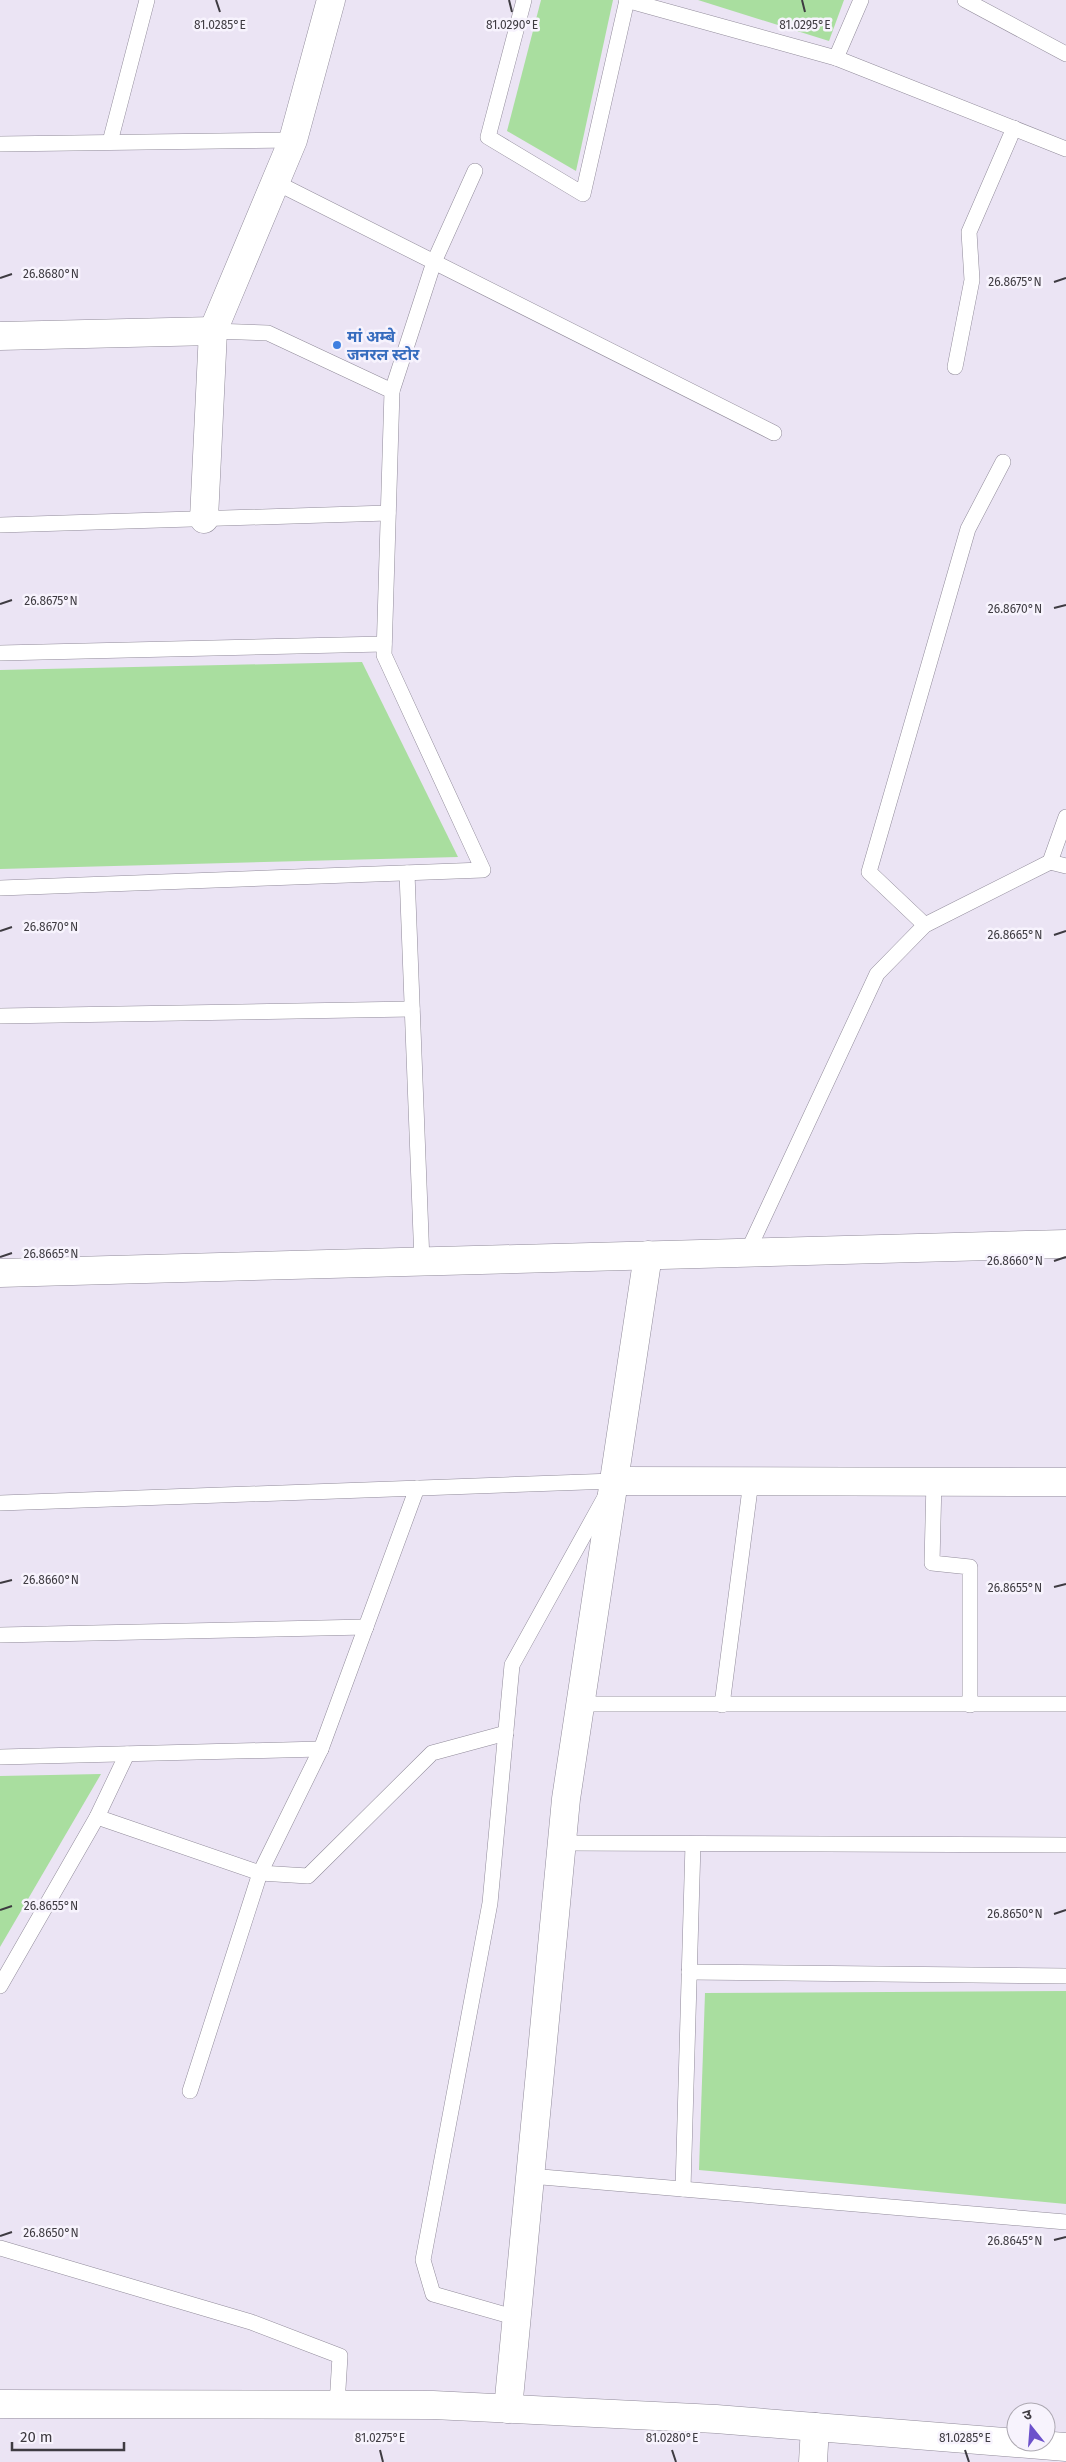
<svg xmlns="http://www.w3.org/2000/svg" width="1066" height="2462" viewBox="0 0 1066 2462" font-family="'Fira Sans','Noto Sans Devanagari',sans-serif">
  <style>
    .green { fill: #a9de9f }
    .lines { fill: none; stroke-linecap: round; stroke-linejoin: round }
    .lane-casing { stroke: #918b9a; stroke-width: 16 }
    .street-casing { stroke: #918b9a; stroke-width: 29 }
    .secondary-casing { stroke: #918b9a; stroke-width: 29 }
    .lane { stroke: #fff; stroke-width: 15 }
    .street { stroke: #fff; stroke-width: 28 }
    .secondary { stroke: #fff; stroke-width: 28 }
    .ticks { fill: none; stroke: #3e3b41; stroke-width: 2 }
    .shop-dot { fill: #3f7fe0; stroke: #f7f3fd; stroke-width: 2 }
    .labels { text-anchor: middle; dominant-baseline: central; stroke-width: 5; stroke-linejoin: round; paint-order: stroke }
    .shop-label { font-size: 16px; font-weight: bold; fill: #366cbe; stroke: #f7f3fd; text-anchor: start }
    .ticks-label { font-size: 12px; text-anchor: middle; fill: #3e3b41; stroke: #f7f3fd; stroke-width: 5; stroke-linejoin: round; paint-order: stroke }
  </style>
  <rect width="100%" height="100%" fill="#ebe4f4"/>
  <g class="green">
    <polygon points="541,0 613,0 576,171 507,131"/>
    <polygon points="698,0 844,0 829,41"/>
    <polygon points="362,662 458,857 0,869 0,670"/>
    <polygon points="101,1774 0,1947 0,1776"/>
    <polygon points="1066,1991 1066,2204 699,2170 705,1993"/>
  </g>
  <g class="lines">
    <g class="lane-casing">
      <g id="lane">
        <polyline points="524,0 488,137 583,194 627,0"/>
        <polyline points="626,0 836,58 1066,149"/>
        <polyline points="965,0 1066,54"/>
        <polyline points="836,58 861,0"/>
        <polyline points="110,142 147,0"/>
        <polyline points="0,144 293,140"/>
        <polyline points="275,182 774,433"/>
        <polyline points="955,367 972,280 969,232 1014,128"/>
        <polyline points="392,391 434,262 475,171"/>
        <polyline points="0,525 388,513"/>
        <polyline points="0,653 384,644"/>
        <polyline points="1050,862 1066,817"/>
        <polyline points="407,873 422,1262"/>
        <polyline points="0,888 483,870 384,655 392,391 268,333 213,331"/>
        <polyline points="925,925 869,872 968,529 1003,462"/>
        <polyline points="0,1016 412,1009"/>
        <polyline points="747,1253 877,974 925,925 1050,862 1066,866"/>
        <polyline points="934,1481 932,1563 970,1567 970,1705"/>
        <polyline points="0,1503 614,1481"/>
        <polyline points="0,1635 366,1627"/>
        <polyline points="580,1704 1066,1704"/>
        <polyline points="722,1705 751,1481"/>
        <polyline points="0,1757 321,1749"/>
        <polyline points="97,1817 260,1873 308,1876 432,1753 506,1733"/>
        <polyline points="561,1843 1066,1845"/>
        <polyline points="689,1972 1066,1976"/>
        <polyline points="0,1986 97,1817 127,1754"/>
        <polyline points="190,2091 260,1873 321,1749 417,1488"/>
        <polyline points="530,2176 1066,2222"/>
        <polyline points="683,2189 693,1844"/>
        <polyline points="0,2248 251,2322 340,2356 337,2405"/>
        <polyline points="517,2318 433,2294 423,2260 490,1903 512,1665 605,1497"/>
      </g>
    </g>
    <g class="street-casing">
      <g id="street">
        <polyline points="0,336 213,331"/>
        <polyline points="204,519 213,331 293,140 331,0"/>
        <polyline points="0,1273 1066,1244"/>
        <polyline points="614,1481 1066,1482"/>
        <polyline points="508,2409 566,1799 648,1255"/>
        <polyline points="813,2462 815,2427"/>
      </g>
    </g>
    <g class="secondary-casing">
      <polyline id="secondary" points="0,2404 433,2405 716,2419 1066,2447"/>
    </g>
    <use href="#lane" class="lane"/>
    <use href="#street" class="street"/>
    <use href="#secondary" class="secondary"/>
  </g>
  <path class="ticks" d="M216,0l4,12M509,0l3,12M802,0l3,12M0,278l12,-4M1054,282l12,-4M0,604l12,-4M1054,608l12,-3M0,931l12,-4M1054,935l12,-4M0,1257l12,-4M1054,1261l12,-4M0,1583l12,-3M1054,1587l12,-3M0,1910l12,-4M1054,1914l12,-4M0,2236l12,-4M1054,2240l12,-3M380,2450l3,12M672,2450l4,12M965,2450l4,12"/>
  <circle class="shop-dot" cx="337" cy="345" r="5"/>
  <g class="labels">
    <g class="shop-label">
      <text x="347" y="336">मां अम्बे<tspan x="347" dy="18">जनरल स्टोर</tspan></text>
    </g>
  </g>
  <g class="ticks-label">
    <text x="220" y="29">81.0285°E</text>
    <text x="512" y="29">81.0290°E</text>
    <text x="805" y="29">81.0295°E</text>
    <text x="51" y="278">26.8680°N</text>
    <text x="1015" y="286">26.8675°N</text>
    <text x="51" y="605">26.8675°N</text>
    <text x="1015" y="613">26.8670°N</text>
    <text x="51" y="931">26.8670°N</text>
    <text x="1015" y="939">26.8665°N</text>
    <text x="51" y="1258">26.8665°N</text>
    <text x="1015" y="1265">26.8660°N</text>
    <text x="51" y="1584">26.8660°N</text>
    <text x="1015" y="1592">26.8655°N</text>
    <text x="51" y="1910">26.8655°N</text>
    <text x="1015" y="1918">26.8650°N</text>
    <text x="51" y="2237">26.8650°N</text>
    <text x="1015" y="2245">26.8645°N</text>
    <text x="380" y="2442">81.0275°E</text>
    <text x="672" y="2442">81.0280°E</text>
    <text x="965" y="2442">81.0285°E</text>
  </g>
  <g transform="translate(1031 2427) rotate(343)"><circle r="24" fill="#f7f3fd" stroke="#ada9b2"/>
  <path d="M0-4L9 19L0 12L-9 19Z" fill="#6c51cb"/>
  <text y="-8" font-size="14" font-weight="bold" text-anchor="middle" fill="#3e3b41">उ</text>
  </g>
  <path d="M12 2442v8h112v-8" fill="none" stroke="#3e3b41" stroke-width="2.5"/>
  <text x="20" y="2442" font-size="15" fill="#3e3b41" stroke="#f7f3fd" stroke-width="4" paint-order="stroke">20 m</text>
</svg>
